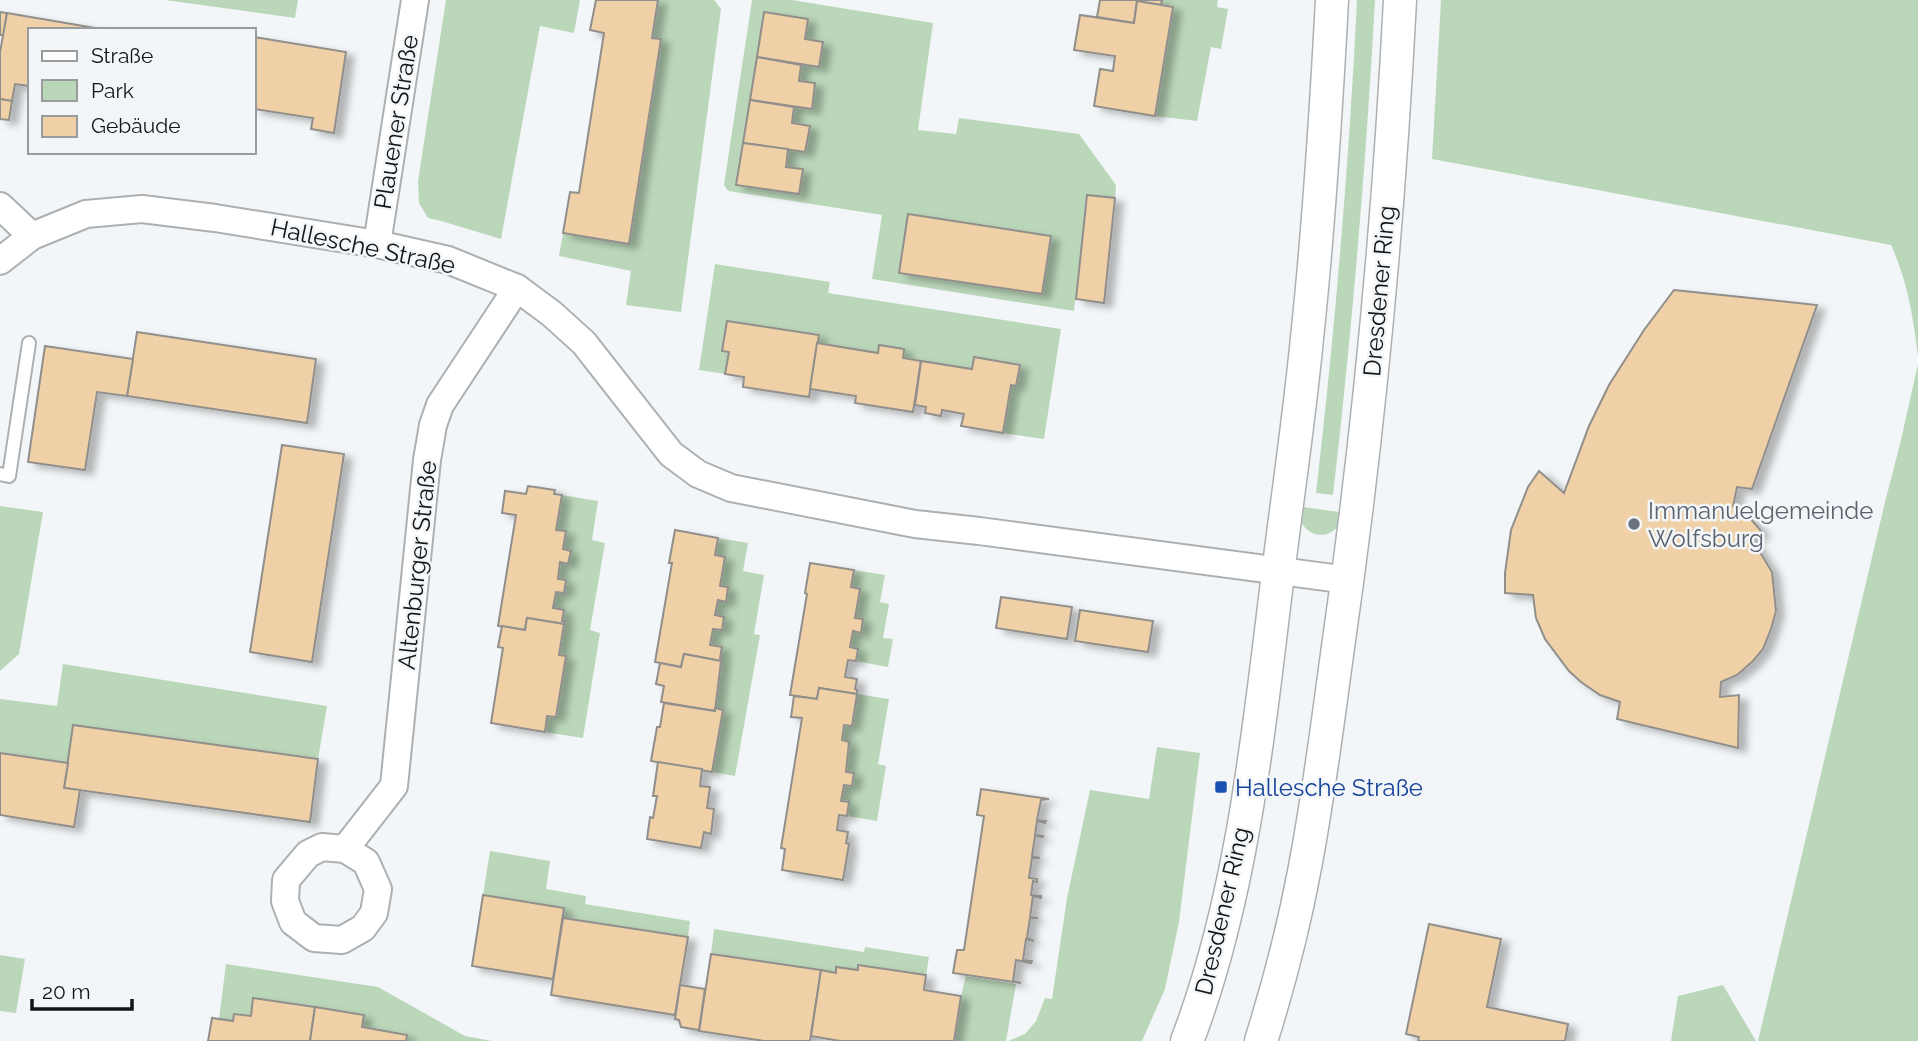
<svg xmlns="http://www.w3.org/2000/svg" width="1918" height="1041" viewBox="0 0 1918 1041" font-family="Raleway,sans-serif">
  <style>
    .green { fill: #bbd7ba; fill-rule: evenodd }
    .building { fill: #f0d0a7; stroke: #918f8c; stroke-width: 2; filter: url(#shadow) }
    .lines { fill: none; stroke-linecap: round; stroke-linejoin: round }
    .service-casing { stroke: #adb0b2; stroke-width: 16 }
    .minor-casing { stroke: #adb0b2; stroke-width: 30 }
    .tertiary-casing { stroke: #adb0b2; stroke-width: 35 }
    .service { stroke: #fff; stroke-width: 12 }
    .minor { stroke: #fff; stroke-width: 26 }
    .tertiary { stroke: #fff; stroke-width: 32 }
    .worship-dot { fill: #6b7280; stroke: #f3f6f8; stroke-width: 2.5 }
    .transit-dot { fill: #1a4fb4; stroke: #f3f6f8; stroke-width: 2.5 }
    .labels { text-anchor: middle; dominant-baseline: central; stroke-width: 5; stroke-linejoin: round; paint-order: stroke }
    .street-label { font-size: 24px; fill: #131415; stroke: #f3f6f8 }
    .worship-label { font-size: 24px; fill: #5b616d; stroke: #f3f6f8; text-anchor: start }
    .transit-label { font-size: 24px; fill: #164399; stroke: #f3f6f8; text-anchor: start }
  </style>
  <defs>
    <filter id="shadow"><feDropShadow dx="8" dy="4.5" stdDeviation="3.5" flood-color="#0004"/></filter>
  </defs>
  <rect width="100%" height="100%" fill="#f3f6f8"/>
  <g class="green">
    <polygon points="165,0 298,0 295,18"/>
    <polygon points="446,0 580,0 574,33 540,26 501,239 441,221 428,218 419,203 418,181"/>
    <polygon points="658,0 714,0 721,9 681,312 626,305 631,271 559,256 563,233 629,243 652,38"/>
    <path d="M752,0h40l141,23 -15,107 38,4 3,-16 120,16 37,51 -1,13 -28,-3 -13,116 -202,-32 10,-64 -154,-24 -4,-6zM764,13l44,6 -3,20 17,3 -3,25 -18,-2 -2,16 16,2 -3,26 -18,-2 -2,16 18,3 -4,25 -18,-2 -2,18 17,2 -4,25 -63,-9zM1051,236l-9,58 -142,-21z"/>
    <polygon points="1162,0 1218,0 1217,7 1228,9 1221,49 1211,47 1197,121 1155,116 1173,7 1161,5"/>
    <path d="M1357,0h18c-9,166 -23,330 -42,495l-17,-2c19,-164 33,-328 41,-493z"/>
    <path d="M1441,0h477v357c-5,-41 -10,-74 -27,-112l-459,-86z"/>
    <polygon points="715,264 830,282 828,293 1061,329 1044,439 1003,433 1011,385 1016,385 1019,365 975,357 972,369 903,358 904,349 880,345 878,353 817,343 818,335 728,321 722,351 729,352 725,374 699,370"/>
    <polygon points="1918,364 1918,1041 1758,1041 1885,502 1900,444"/>
    <polygon points="562,495 598,501 592,540 605,543 590,630 600,633 583,738 545,732 547,716 556,717 566,657 559,655 564,622 562,621 564,611 553,608 556,592 565,580 558,579 560,562 568,563 571,551 563,549 565,531 556,530"/>
    <polygon points="0,506 43,512 19,654 0,671"/>
    <path d="M1297,506l49,7c-12,33 -47,27 -49,-7z"/>
    <path d="M718,538l30,5 -5,28 21,4 -10,59 6,1 -25,141 -23,-4 11,-62 -8,-2c3,-17 2,-32 7,-49l-12,-14 3,-16 9,1 -7,-15 3,-15 8,1 2,-13 -8,-2 -5,-31z"/>
    <polygon points="854,570 885,575 880,602 889,604 883,638 893,639 888,667 856,661 858,649 850,647 853,631 861,632 855,618 860,589 851,587"/>
    <polygon points="63,664 327,706 318,759 73,725 68,763 0,753 0,699 57,706"/>
    <polygon points="857,694 889,699 878,764 886,766 877,821 847,816 849,802 841,801 844,785 852,786 854,773 846,772 849,742 842,740 844,725 852,726"/>
    <polygon points="1157,747 1200,753 1179,922 1165,989 1142,1041 1008,1041 1025,1034 1036,1021 1045,998 1052,999 1067,898 1090,790 1149,799"/>
    <polygon points="490,851 550,861 546,889 586,896 585,904 690,921 688,937 563,918 564,908 483,895"/>
    <polygon points="714,929 864,952 865,947 929,957 926,975 859,965 858,970 837,967 836,973 711,954"/>
    <polygon points="0,955 25,959 16,1013 0,1011"/>
    <polygon points="226,964 378,987 465,1036 492,1041 406,1041 406,1035 362,1027 363,1015 254,998 251,1016 233,1021 219,1019"/>
    <polygon points="966,976 1016,984 1006,1041 954,1041 961,996"/>
    <polygon points="1723,985 1756,1041 1671,1041 1678,996"/>
  </g>
  <g class="building">
    <polygon points="596,0 658,0 652,38 661,39 629,244 563,233 570,192 579,193 604,33 590,30"/>
    <polygon points="1100,0 1162,0 1161,5 1137,1 1134,23 1097,17"/>
    <polygon points="1137,1 1173,7 1155,116 1094,106 1100,69 1113,71 1115,56 1074,50 1080,15 1134,23"/>
    <polygon points="0,12 7,13 4,35 0,35"/>
    <polygon points="764,12 808,19 805,39 823,42 819,67 757,57"/>
    <polygon points="7,13 107,30 30,30 30,86 15,84 12,101 0,99 0,52"/>
    <polygon points="254,37 346,52 334,133 311,129 313,118 254,109"/>
    <polygon points="757,57 801,65 799,81 815,83 812,109 750,100"/>
    <polygon points="0,99 12,101 9,120 0,119"/>
    <polygon points="750,100 794,107 792,123 810,126 805,152 743,143"/>
    <polygon points="743,143 788,149 786,167 803,169 799,194 736,185"/>
    <polygon points="1087,195 1115,198 1104,303 1076,299"/>
    <polygon points="908,214 1051,236 1042,294 899,273"/>
    <polygon points="1674,290 1817,305 1752,489 1737,487 1733,506 1750,518 1762,532 1752,539 1772,572 1776,611 1771,629 1763,649 1753,661 1737,675 1721,682 1720,697 1739,695 1738,748 1617,719 1620,702 1600,695 1581,682 1569,671 1545,639 1536,618 1533,595 1505,593 1505,573 1511,530 1528,487 1539,471 1564,493 1589,426 1609,385 1644,330"/>
    <polygon points="727,321 819,335 809,397 743,387 744,377 725,374 729,352 722,351"/>
    <polygon points="137,332 316,359 307,423 127,396"/>
    <polygon points="817,343 878,353 879,345 904,349 903,358 921,361 913,412 855,403 856,396 810,389"/>
    <polygon points="45,346 133,359 127,396 97,392 85,470 28,462"/>
    <polygon points="974,357 1020,365 1016,386 1011,385 1003,433 961,426 964,414 942,410 941,416 925,413 926,407 915,405 921,361 972,369"/>
    <polygon points="282,445 344,454 312,662 250,652"/>
    <polygon points="528,486 555,490 554,494 562,495 556,530 566,531 563,549 571,551 568,564 560,562 558,579 566,580 564,593 556,592 553,608 564,610 562,621 565,621 564,624 527,618 525,630 498,626 516,515 502,513 505,491 526,494"/>
    <polygon points="675,530 718,538 715,555 725,557 720,586 728,587 726,602 718,600 715,615 724,617 722,630 713,629 710,645 722,647 720,658 722,659 722,661 684,654 681,667 655,662 672,563 669,563"/>
    <polygon points="810,563 854,570 851,587 860,589 855,618 863,619 861,633 853,631 850,647 858,649 856,661 848,660 845,677 857,679 855,689 857,690 857,694 819,688 817,699 790,695 807,594 805,593"/>
    <polygon points="1001,597 1072,607 1067,639 996,628"/>
    <polygon points="1080,610 1153,621 1148,652 1075,641"/>
    <polygon points="527,618 564,624 559,655 566,656 556,717 547,716 545,732 491,723 503,648 498,647 502,626 525,630"/>
    <polygon points="684,654 721,661 715,711 661,702 664,686 656,684 660,663 681,667"/>
    <polygon points="819,688 857,694 852,726 844,725 842,740 849,742 846,772 854,773 852,786 844,785 841,801 849,802 847,816 839,815 837,830 848,832 846,843 849,844 843,880 782,870 785,849 781,848 802,718 791,717 794,696 817,699"/>
    <polygon points="664,703 715,711 715,708 723,710 712,772 651,761 657,727 660,727"/>
    <polygon points="73,725 318,759 310,822 64,788"/>
    <polygon points="0,753 68,763 64,788 80,790 74,827 0,815"/>
    <polygon points="658,762 702,769 700,786 710,787 707,808 714,809 711,834 704,832 701,848 647,839 650,817 653,818 657,796 653,796"/>
    <polygon points="981,789 1049,799 1041,800 1037,820 1046,821 1045,823 1037,821 1035,835 1043,836 1043,837 1035,836 1032,856 1040,858 1032,858 1029,878 1037,879 1037,882 1033,881 1031,895 1041,896 1041,898 1033,896 1030,917 1038,918 1030,918 1027,938 1034,941 1026,939 1023,960 1032,961 1031,963 1016,960 1013,981 1021,983 953,973 957,950 964,950 984,816 977,815"/>
    <polygon points="483,895 564,908 553,979 472,966"/>
    <polygon points="563,918 688,937 675,1015 551,995"/>
    <polygon points="1429,924 1501,939 1487,1007 1568,1024 1565,1041 1418,1041 1419,1037 1406,1034"/>
    <polygon points="711,954 821,970 810,1041 764,1041 699,1031"/>
    <polygon points="858,965 926,975 924,990 961,996 954,1041 840,1041 811,1036 821,970 836,973 836,967 858,970"/>
    <polygon points="680,985 705,989 699,1030 681,1027 679,1020 675,1019"/>
    <polygon points="253,998 315,1007 310,1041 208,1041 212,1018 233,1021 234,1014 251,1016"/>
    <polygon points="315,1007 364,1015 362,1027 407,1035 406,1041 310,1041"/>
  </g>
  <g class="lines">
    <g class="service-casing">
      <polyline id="service" points="0,474 9,476 29,343"/>
    </g>
    <g class="minor-casing">
      <g id="minor">
        <polyline points="0,206 32,236"/>
        <polyline points="377,244 415,0"/>
        <polyline points="0,261 32,236 86,214 142,209 215,218 377,244 448,260 517,288 552,314 584,343 671,454 698,474 731,488 915,524 979,531 1348,580"/>
        <polyline points="345,849 366,862 378,889 374,913 363,928 342,940 314,938 293,922 285,901 286,880 308,854 322,847 345,849 394,786 427,460 433,425 440,405 517,288"/>
      </g>
    </g>
    <g class="tertiary-casing">
      <g id="tertiary">
        <path d="M1187,1041c54,-140 71,-303 89,-451 10,-84 23,-168 31,-252 12,-112 19,-225 25,-338"/>
        <path d="M1261,1041c18,-57 33,-115 44,-174 14,-73 23,-147 33,-220 31,-214 51,-431 62,-647"/>
      </g>
    </g>
    <use href="#service" class="service"/>
    <use href="#minor" class="minor"/>
    <use href="#tertiary" class="tertiary"/>
  </g>
  <circle class="worship-dot" cx="1634" cy="524" r="7"/>
  <rect class="transit-dot" x="1214" y="780" width="14" height="14" rx="3.5"/>
  <g class="labels">
    <g class="street-label">
      <text transform="translate(396 122) rotate(-81)">Plauener Straße</text>
      <text transform="translate(363 246) rotate(12)">Hallesche Straße</text>
      <text transform="translate(1379 291) rotate(-85)">Dresdener Ring</text>
      <text transform="translate(417 565) rotate(-84)">Altenburger Straße</text>
      <text transform="translate(1222 911) rotate(-77)">Dresdener Ring</text>
    </g>
    <g class="worship-label">
      <text x="1648" y="510">Immanuelgemeinde<tspan x="1648" dy="28">Wolfsburg</tspan></text>
    </g>
    <g class="transit-label">
      <text x="1235" y="787">Hallesche Straße</text>
    </g>
  </g>
  <rect x="28" y="28" width="228" height="126" fill="#f3f6f8" stroke="#999c9d" stroke-width="2"/>
  <rect x="42" y="51" width="35" height="10" fill="#ffffff" stroke="#999c9d" stroke-width="2"/>
  <text x="91" y="63" font-size="21" fill="#131415">Straße</text>
  <rect x="42" y="80" width="35" height="21" fill="#bbd7ba" stroke="#999c9d" stroke-width="2"/>
  <text x="91" y="98" font-size="21" fill="#131415">Park</text>
  <rect x="42" y="116" width="35" height="21" fill="#f0d0a7" stroke="#999c9d" stroke-width="2"/>
  <text x="91" y="133" font-size="21" fill="#131415">Gebäude</text>
  <path d="M32 999v10h100v-10" fill="none" stroke="#131415" stroke-width="3.5"/>
  <text x="42" y="999" font-size="21" fill="#131415" stroke="#f3f6f8" stroke-width="5" paint-order="stroke">20 m</text>
</svg>
